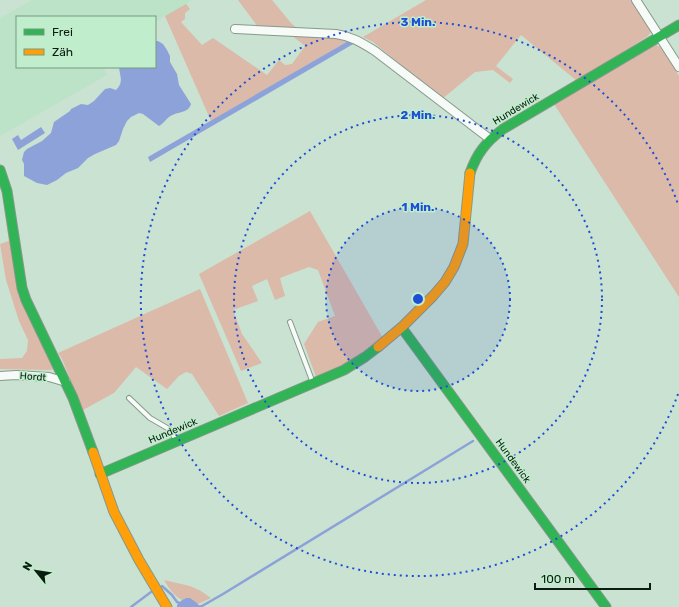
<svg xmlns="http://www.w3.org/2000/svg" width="679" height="607" viewBox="0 0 679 607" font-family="Rubik,sans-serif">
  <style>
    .built { fill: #bce3c7 }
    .green { fill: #dbbaa9 }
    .water { fill: #8da2d9 }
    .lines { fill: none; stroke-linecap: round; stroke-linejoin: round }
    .stream { stroke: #8da2d9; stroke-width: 2.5 }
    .lane-casing { stroke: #86998c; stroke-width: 6 }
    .street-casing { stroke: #86998c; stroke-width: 10 }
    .fast-casing { stroke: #86998c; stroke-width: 11 }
    .slow-casing { stroke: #86998c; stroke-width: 11 }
    .lane { stroke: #f7fbf8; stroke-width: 4 }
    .street { stroke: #f7fbf8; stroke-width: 8 }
    .fast { stroke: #30b455; stroke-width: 9 }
    .slow { stroke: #ff9f0a; stroke-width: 9 }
    .ring { fill: none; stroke: #1d4ed8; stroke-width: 2; stroke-dasharray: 2 4 }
    .labels { text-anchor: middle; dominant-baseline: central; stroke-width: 3; stroke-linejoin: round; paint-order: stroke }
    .street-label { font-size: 10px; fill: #0a1b0f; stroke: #c0edcc }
    .centre { fill: #1d4ed8; stroke: #c0edcc; stroke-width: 2 }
    .ring-label { font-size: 12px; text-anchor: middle; font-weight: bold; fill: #1d4ed8; stroke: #c0edcc; stroke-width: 3; stroke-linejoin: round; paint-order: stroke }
  </style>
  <rect width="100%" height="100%" fill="#cae2d1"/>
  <polygon class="built" points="32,0 192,0 186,4 155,22 155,17 17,17 17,67 103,67 107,75 0,136 0,18"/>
  <g class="green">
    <polygon points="238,0 272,0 291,23 299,30 258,27"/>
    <polygon points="426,0 631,0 652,30 648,36 577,81 521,35 496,66 513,79 510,83 493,70 475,72 442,99 373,42 363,37"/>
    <polygon points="186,4 190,9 185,13 185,19 181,22 202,45 213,38 267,75 279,60 285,65 292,64 305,46 290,34 339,36 350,40 211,121 165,16"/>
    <polygon points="656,45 662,48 679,76 679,297 554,104"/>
    <polygon points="2,192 19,284 58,369 48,370 0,369 0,359 22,358 27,351 28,340 19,321 6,280 0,244 9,241"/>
    <polygon points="310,211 383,338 351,362 316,377 304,344 318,322 335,316 318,270 309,267 280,278 285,296 275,300 267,279 252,286 258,301 233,310 242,334 262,363 241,371 199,274"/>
    <polygon points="200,289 248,403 219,416 192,374 186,372 179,376 167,389 136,367 114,393 83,410 62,359 58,353"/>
    <path d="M164,580l26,6 11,5 10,7 -13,6 -1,-1 -11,-5 -4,2c-8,-4 -13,-12 -18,-20z"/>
  </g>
  <g class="water">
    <polygon points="350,40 355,43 150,162 148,157"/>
    <path d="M155,41h3l5,3 4,6 3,6v6l7,12 2,11 12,19c-3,10 -14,7 -22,13 -4,3 -5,6 -10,9l-16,-12 -4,-1 -8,4 -4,4 -4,8 -4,12 -3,4 -21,9 -7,4 -10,10 -12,5 -9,7 -10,5 -10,-2 -13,-7v-12l-2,-4 2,-8 3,-3 15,-8 9,-8 3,-11 16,-11 1,-2 10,-5 7,1 6,-4 11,-12 5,-1 6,2c8,-8 4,-13 3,-23h36z"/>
    <polygon points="41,127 45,133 18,150 12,139 18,135 21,140"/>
    <polygon points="186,598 190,598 197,603 200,607 177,607 177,605 182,600"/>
  </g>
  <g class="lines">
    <g class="stream">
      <polyline points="162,586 172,595 177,602 182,604"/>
      <polyline points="131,607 151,592"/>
      <polyline points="197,607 202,606 223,594 473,441"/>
    </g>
    <g class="lane-casing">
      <g id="lane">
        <polyline points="290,322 313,383"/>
        <polyline points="129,398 150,418 169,429 177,441"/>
      </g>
    </g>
    <g class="street-casing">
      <g id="street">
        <polyline points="636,0 679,67"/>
        <path d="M235,29l101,5c15,2 26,9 39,17l115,88"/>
        <polyline points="0,376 16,375 49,377 66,382"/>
      </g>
    </g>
    <g class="fast-casing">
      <g id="fast">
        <polyline points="0,170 7,191 22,288 26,300 73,398 93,452"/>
        <path d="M470,173c7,-20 16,-31 33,-44l176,-104"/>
        <polyline points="402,328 606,607"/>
        <polyline points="100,474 344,370 365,357 378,347"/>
      </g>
    </g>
    <g class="slow-casing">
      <g id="slow">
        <polyline points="378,347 403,326 433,296 445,282 454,267 463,244 470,173"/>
        <polyline points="93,452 114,512 139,560 167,607"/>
      </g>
    </g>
    <use href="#lane" class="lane"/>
    <use href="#street" class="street"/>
    <use href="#fast" class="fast"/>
    <use href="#slow" class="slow"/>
  </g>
  <circle cx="418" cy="299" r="92" fill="#1d4ed8" fill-opacity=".12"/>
  <g class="ring">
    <circle cx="418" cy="299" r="92"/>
    <circle cx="418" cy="299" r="184"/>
    <path d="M678 394A277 277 0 1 1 678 204"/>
  </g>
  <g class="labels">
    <g class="street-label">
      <text transform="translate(516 109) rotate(-31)">Hundewick</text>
      <text transform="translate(33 377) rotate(4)">Hordt</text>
      <text transform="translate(173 431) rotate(-23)">Hundewick</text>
      <text transform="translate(513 461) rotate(54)">Hundewick</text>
    </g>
  </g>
  <circle cx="418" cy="299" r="6" class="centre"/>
  <g class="ring-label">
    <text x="418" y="26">3 Min.</text>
    <text x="418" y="119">2 Min.</text>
    <text x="418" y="211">1 Min.</text>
  </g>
  <rect x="16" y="16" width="140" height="52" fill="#c0edcc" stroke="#779980"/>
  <rect x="24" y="29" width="20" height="6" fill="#30b455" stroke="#779980"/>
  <text x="52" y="36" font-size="12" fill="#0a1b0f">Frei</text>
  <rect x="24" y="49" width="20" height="6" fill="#ff9f0a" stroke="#779980"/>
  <text x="52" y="56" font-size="12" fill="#0a1b0f">Zäh</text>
  <g transform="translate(36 571) rotate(300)" stroke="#c0edcc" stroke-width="3" paint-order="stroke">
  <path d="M0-3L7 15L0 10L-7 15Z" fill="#0a1b0f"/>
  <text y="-6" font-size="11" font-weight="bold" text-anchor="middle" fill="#0a1b0f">N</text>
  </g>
  <path d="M535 583v6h115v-6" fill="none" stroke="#0a1b0f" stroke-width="2"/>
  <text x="541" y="583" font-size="12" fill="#0a1b0f" stroke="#c0edcc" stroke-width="3" paint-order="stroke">100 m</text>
</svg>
